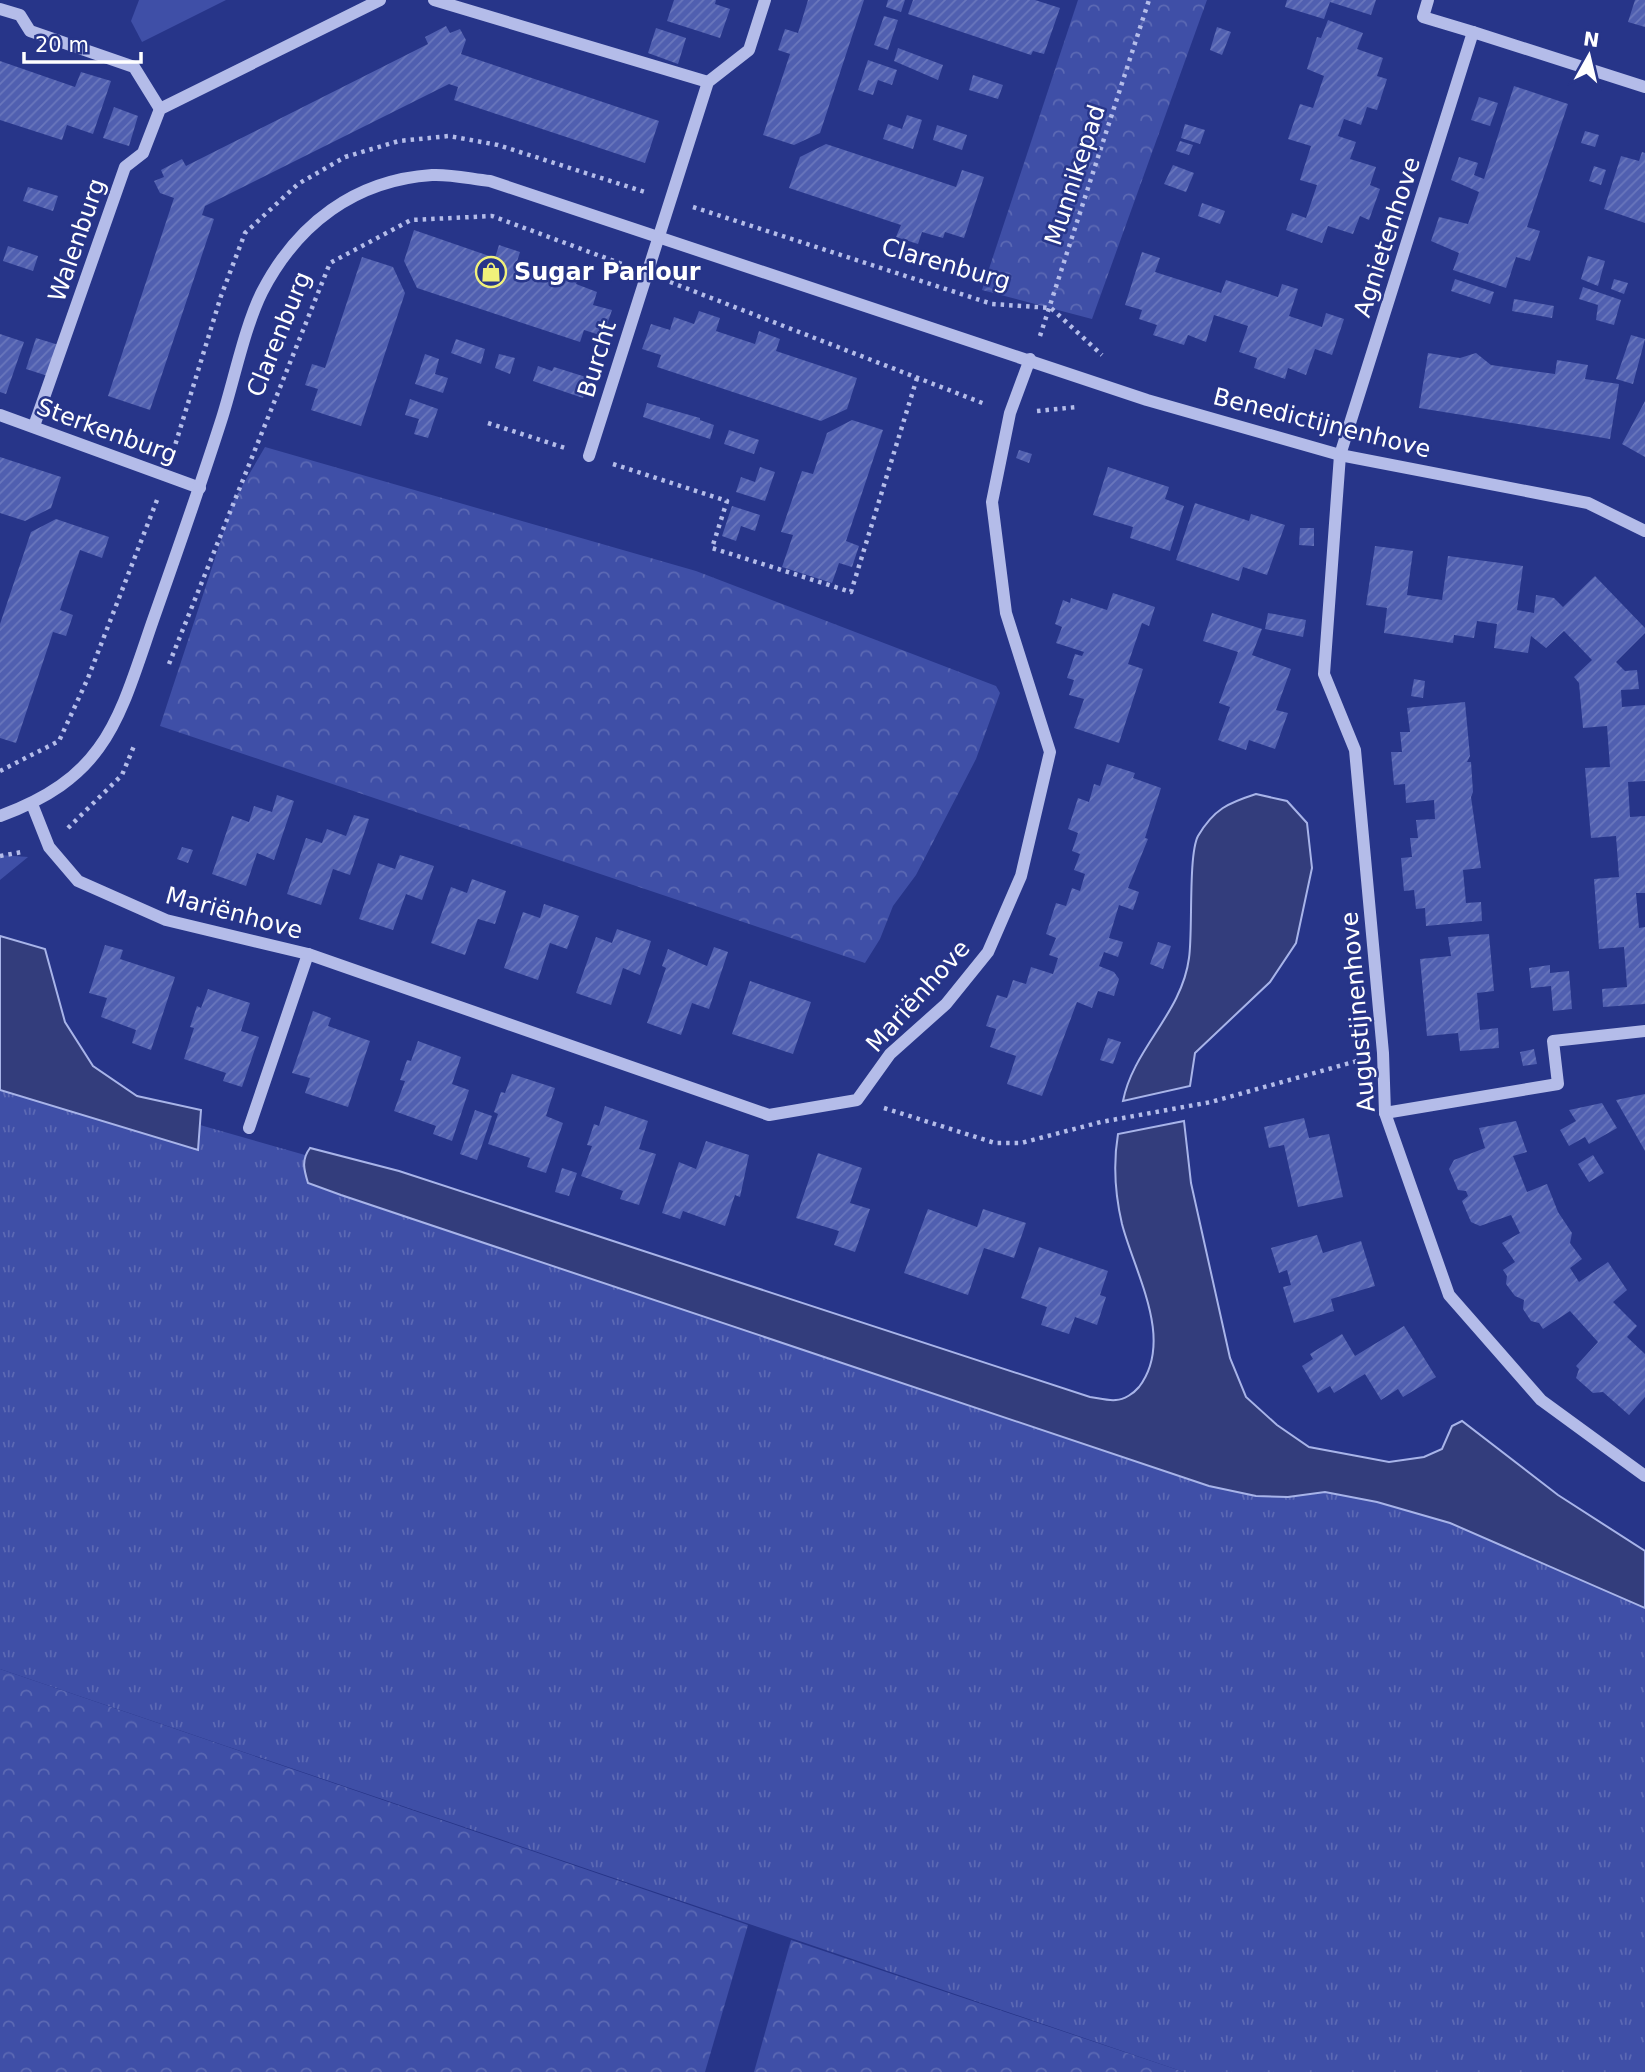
<svg xmlns="http://www.w3.org/2000/svg" width="1645" height="2072" viewBox="0 0 1645 2072" font-family="'DejaVu Sans',sans-serif">
  <style>
    .grass { fill: url(#grass-tufts) }
    .forest { fill: url(#forest-crowns) }
    .green { fill: #3f4fa7 }
    .water { fill: #333d7c; stroke: #a8b4e9; stroke-width: 2 }
    .building { fill: url(#building-hatch) }
    .lines { fill: none; stroke-linecap: round; stroke-linejoin: round }
    .path { stroke: #b4bce9; stroke-width: 4.5; stroke-dasharray: 3.5 5; stroke-linecap: butt }
    .minor { stroke: #b4bce9; stroke-width: 12 }
    .labels { text-anchor: middle; dominant-baseline: central; stroke-width: 5; stroke-linejoin: round; paint-order: stroke }
    .street-label { font-size: 24px; fill: #fff; stroke: #273589 }
    .poi-label { font-size: 24px; font-weight: bold; fill: #fff; stroke: #273589; text-anchor: start }
  </style>
  <defs>
    <pattern id="grass-tufts" width="24" height="20" patternUnits="userSpaceOnUse" patternTransform="scale(1.75)"><rect width="24" height="20" fill="#3f4fa7"/><path d="M3 7l-1-3M5 7V3M7 7l1-3M15 17l-1-3M17 17v-4M19 17l1-3" fill="none" stroke="#5c69b4"/></pattern>
    <pattern id="forest-crowns" width="20" height="18" patternUnits="userSpaceOnUse" patternTransform="scale(1.75)"><rect width="20" height="18" fill="#3f4fa7"/><path d="M2 6a3 3 0 1 1 6 0M12 15a3 3 0 1 1 6 0" fill="none" stroke="#5c69b4"/></pattern>
    <pattern id="building-hatch" width="6" height="6" patternUnits="userSpaceOnUse" patternTransform="scale(1.75)"><rect width="6" height="6" fill="#505fb0"/><path d="M-1 1l2-2M0 6l6-6M5 7l2-2" fill="none" stroke="#6a77bc"/></pattern>
  </defs>
  <rect width="100%" height="100%" fill="#273589"/>
  <g class="grass">
    <polygon points="0,855 28,857 0,880"/>
    <polygon points="0,1090 198,1149 200,1125 305,1155 308,1183 341,1195 796,1346 1288,1497 1325,1492 1377,1502 1450,1523 1645,1608 1645,2072 1184,2072 0,1669"/>
  </g>
  <g class="forest">
    <polygon points="1078,0 1207,0 1092,319 982,290"/>
    <polygon points="265,447 696,571 996,686 1000,693 976,759 916,875 893,906 880,939 865,963 160,726 234,500"/>
    <polygon points="0,1669 748,1925 705,2072 0,2072"/>
    <polygon points="791,1940 1184,2072 754,2072"/>
  </g>
  <polygon class="green" points="139,0 226,0 142,42 131,21"/>
  <g class="water">
    <path d="M1256,794l31,7 20,22 5,45 -16,75 -26,39 -75,71 -5,33 -67,15c10,-52 59,-88 66,-143 4,-25 -1,-103 9,-122 16,-27 30,-33 58,-42z"/>
    <polygon points="0,936 45,949 65,1022 93,1066 137,1096 201,1110 198,1150 0,1090"/>
    <path d="M1184,1121l7,62 39,175 16,39 31,28 32,22 80,15 35,-5 18,-8 10,-23 10,-5 96,74 87,56v57l-195,-85 -73,-21 -52,-10 -37,5 -32,-1 -47,-10 -868,-291 -33,-12c-4,-13 -7,-23 2,-35l89,23 691,226c8,1 18,4 26,3 8,0 18,-7 23,-13 36,-47 -4,-113 -17,-163 -7,-30 -9,-60 -4,-90z"/>
  </g>
  <g class="building">
    <polygon points="674,0 716,0 715,4 730,9 720,38 667,21"/>
    <polygon points="808,0 864,0 820,133 794,145 763,135 790,54 778,50 785,29 798,33"/>
    <polygon points="888,0 905,0 901,12 886,7"/>
    <polygon points="913,0 1035,0 1060,8 1044,54 1033,51 1031,55 908,14"/>
    <polygon points="1287,0 1376,0 1371,15 1330,2 1324,19 1285,7"/>
    <polygon points="1635,0 1645,0 1645,27 1628,22"/>
    <polygon points="884,16 898,20 888,50 874,45"/>
    <polygon points="1328,20 1363,33 1357,49 1383,58 1377,76 1387,79 1377,110 1367,107 1361,125 1344,119 1338,136 1356,142 1350,159 1376,167 1370,185 1380,189 1369,220 1360,216 1353,234 1328,226 1322,243 1286,230 1292,213 1306,218 1317,185 1300,180 1311,146 1288,139 1300,104 1313,108 1324,76 1307,69 1317,37 1321,38"/>
    <polygon points="446,26 450,33 460,29 466,40 461,54 659,121 645,163 454,100 458,87 449,84 205,206 202,215 214,219 150,410 108,396 174,198 160,193 154,181 164,177 161,170 182,159 186,166 428,44 425,37"/>
    <polygon points="1217,27 1231,32 1222,55 1210,50"/>
    <polygon points="656,28 686,38 678,64 648,53"/>
    <polygon points="898,48 943,65 938,80 894,61"/>
    <polygon points="868,60 897,70 892,85 878,80 873,95 858,90"/>
    <polygon points="0,61 75,87 81,72 111,81 93,134 67,125 62,140 0,120"/>
    <polygon points="973,75 1003,85 998,99 969,90"/>
    <polygon points="1514,86 1568,104 1527,227 1540,231 1530,261 1516,257 1506,288 1453,270 1459,253 1431,241 1439,217 1468,224 1479,192 1451,180 1452,177 1459,157 1478,163 1474,175 1484,179"/>
    <polygon points="1479,97 1498,103 1490,126 1471,120"/>
    <polygon points="114,107 138,116 129,146 103,138"/>
    <polygon points="907,115 922,120 913,149 883,139 888,124 902,129"/>
    <polygon points="1185,124 1205,130 1200,144 1181,138"/>
    <polygon points="937,125 967,135 962,150 933,140"/>
    <polygon points="1585,131 1599,135 1595,147 1581,143"/>
    <polygon points="1180,141 1193,145 1189,155 1176,151"/>
    <polygon points="826,144 956,187 962,170 984,177 964,238 945,232 943,238 922,232 918,244 896,237 901,225 789,188 800,157"/>
    <polygon points="1642,152 1645,153 1645,223 1604,209 1621,156 1639,161"/>
    <polygon points="1173,165 1194,173 1186,192 1164,184"/>
    <polygon points="1594,166 1606,170 1601,185 1589,181"/>
    <polygon points="28,187 58,196 53,211 23,201"/>
    <polygon points="1202,203 1225,211 1220,224 1198,216"/>
    <polygon points="414,230 495,258 499,245 520,252 516,265 555,277 559,265 581,272 576,284 597,292 593,305 612,310 603,336 584,330 580,342 417,288 404,261"/>
    <polygon points="8,246 38,256 33,271 3,261"/>
    <polygon points="1142,252 1160,258 1155,272 1221,293 1226,280 1278,297 1282,284 1298,289 1289,316 1322,327 1326,313 1344,319 1332,355 1315,349 1306,375 1288,368 1285,379 1254,368 1257,358 1239,352 1248,326 1214,315 1206,342 1188,335 1184,345 1153,335 1157,325 1139,319 1142,310 1125,305"/>
    <polygon points="1588,256 1605,261 1598,286 1581,279"/>
    <polygon points="362,257 393,267 405,293 361,426 311,410 318,389 305,385 312,364 325,368"/>
    <polygon points="1455,279 1494,292 1490,304 1451,291"/>
    <polygon points="1614,279 1628,283 1624,294 1611,289"/>
    <polygon points="1583,287 1621,300 1614,325 1596,320 1598,305 1579,299"/>
    <polygon points="1514,299 1554,306 1552,318 1512,311"/>
    <polygon points="699,311 720,318 716,331 755,344 759,331 780,339 776,351 857,378 847,409 821,421 657,367 661,355 642,349 651,324 670,330 674,317 694,324"/>
    <polygon points="0,334 24,342 6,394 0,392"/>
    <polygon points="1631,335 1645,339 1633,384 1616,379"/>
    <polygon points="36,338 62,346 51,377 26,369"/>
    <polygon points="456,339 485,349 481,364 451,353"/>
    <polygon points="1428,353 1460,358 1476,353 1491,365 1555,374 1557,360 1588,365 1585,379 1619,384 1610,439 1419,408"/>
    <polygon points="425,354 439,359 435,374 448,378 443,393 415,384"/>
    <polygon points="499,354 515,358 510,374 495,368"/>
    <polygon points="538,366 552,371 554,367 589,378 583,398 533,381"/>
    <polygon points="410,399 438,409 428,438 414,434 419,419 405,415"/>
    <polygon points="1645,401 1645,457 1622,444"/>
    <polygon points="647,403 700,418 700,420 714,425 710,439 643,417"/>
    <polygon points="852,420 883,430 846,541 859,546 852,567 839,563 832,583 782,567 793,535 781,532 802,471 813,474 827,433"/>
    <polygon points="729,430 759,440 754,454 724,444"/>
    <polygon points="1019,450 1032,454 1029,463 1016,458"/>
    <polygon points="0,457 61,477 51,508 25,521 0,513"/>
    <polygon points="760,467 775,472 765,501 736,492 741,477 755,482"/>
    <polygon points="1108,467 1169,487 1165,499 1184,506 1170,551 1130,538 1133,527 1093,515"/>
    <polygon points="1195,503 1249,521 1251,514 1285,525 1267,575 1243,567 1239,581 1176,560"/>
    <polygon points="732,506 760,515 755,531 741,526 736,541 722,536"/>
    <polygon points="56,519 109,537 102,558 80,550 60,610 73,615 66,636 53,632 16,743 0,738 0,624 31,532"/>
    <polygon points="1300,528 1314,528 1314,546 1299,545"/>
    <polygon points="1375,546 1413,551 1407,595 1442,600 1448,556 1523,566 1517,610 1534,613 1536,595 1554,598 1563,607 1595,576 1645,628 1645,633 1616,662 1625,671 1637,670 1639,689 1621,690 1622,707 1645,705 1645,781 1628,782 1630,817 1645,816 1645,893 1636,893 1639,928 1645,927 1645,1004 1603,1007 1602,989 1627,987 1624,947 1599,949 1594,879 1619,877 1616,836 1591,838 1585,768 1610,767 1607,726 1583,728 1579,683 1574,677 1592,660 1564,631 1546,648 1531,636 1528,653 1494,648 1497,624 1477,621 1474,638 1454,635 1453,643 1384,633 1387,608 1366,605"/>
    <polygon points="1113,593 1155,607 1149,626 1142,623 1128,664 1143,669 1119,743 1074,728 1084,699 1069,695 1074,680 1067,678 1075,654 1082,656 1084,652 1056,643 1062,627 1055,624 1063,600 1070,603 1071,598 1107,610"/>
    <polygon points="1212,613 1262,629 1252,655 1291,669 1276,710 1288,713 1275,749 1249,740 1246,750 1218,740 1230,707 1219,703 1238,652 1203,641"/>
    <polygon points="1268,613 1306,620 1303,637 1265,629"/>
    <polygon points="1414,679 1425,681 1423,698 1411,696"/>
    <polygon points="1465,702 1470,756 1467,762 1471,762 1473,792 1471,797 1481,868 1463,870 1466,903 1481,902 1482,921 1426,926 1425,908 1416,909 1414,890 1404,891 1401,858 1412,857 1410,838 1418,838 1416,820 1435,819 1434,800 1406,803 1405,784 1394,785 1391,752 1402,752 1400,732 1410,732 1407,708"/>
    <polygon points="1107,764 1135,773 1133,778 1161,788 1145,838 1148,839 1128,888 1139,892 1133,910 1119,905 1109,938 1123,942 1118,957 1104,952 1099,966 1114,972 1119,979 1114,996 1098,991 1092,1008 1077,1002 1042,1096 1007,1084 1016,1056 990,1047 996,1029 986,1026 997,995 1007,998 1013,980 1026,984 1031,967 1053,974 1058,958 1049,955 1056,938 1046,934 1056,903 1066,906 1072,888 1080,891 1085,874 1074,870 1080,854 1072,851 1078,833 1068,829 1078,798 1089,802 1094,784 1100,786"/>
    <polygon points="277,795 294,801 274,860 257,853 246,886 212,874 232,816 249,822 254,806 272,812"/>
    <polygon points="354,815 369,819 350,875 333,869 321,905 287,894 306,838 322,843 327,829 346,836"/>
    <polygon points="182,847 193,850 188,863 177,859"/>
    <polygon points="400,855 434,866 422,900 406,894 393,930 359,919 378,863 395,869"/>
    <polygon points="472,879 506,891 495,924 478,919 465,955 431,943 451,887 467,893"/>
    <polygon points="544,904 579,916 567,949 550,943 538,980 504,968 523,912 540,918"/>
    <polygon points="617,929 651,941 640,975 623,968 611,1005 576,993 596,937 612,943"/>
    <polygon points="1489,934 1494,991 1477,993 1480,1030 1498,1028 1499,1048 1460,1051 1458,1033 1427,1036 1420,959 1451,956 1448,937"/>
    <polygon points="1158,942 1171,946 1163,969 1150,964"/>
    <polygon points="105,945 123,950 120,959 175,977 151,1050 132,1043 136,1030 101,1017 107,998 89,993"/>
    <polygon points="714,947 728,952 709,1009 692,1003 681,1035 647,1023 666,968 662,966 668,949 707,966"/>
    <polygon points="1550,965 1550,973 1569,971 1572,1009 1553,1011 1551,986 1531,988 1529,968"/>
    <polygon points="750,981 811,1002 793,1054 732,1034"/>
    <polygon points="208,989 250,1003 241,1031 259,1037 242,1087 223,1081 226,1073 184,1059 194,1028 190,1027 197,1006 201,1008"/>
    <polygon points="313,1011 331,1018 328,1026 370,1041 348,1107 305,1093 310,1078 292,1073"/>
    <polygon points="1108,1038 1121,1042 1113,1064 1100,1060"/>
    <polygon points="418,1041 461,1057 452,1084 469,1090 452,1141 433,1134 436,1126 394,1111 405,1081 400,1080 407,1060 411,1061"/>
    <polygon points="1534,1049 1537,1064 1523,1066 1520,1052"/>
    <polygon points="512,1074 555,1088 546,1116 563,1123 546,1173 527,1167 530,1158 488,1144 498,1114 494,1112 501,1092 505,1093"/>
    <polygon points="1645,1094 1645,1151 1616,1100"/>
    <polygon points="1602,1103 1617,1128 1589,1144 1585,1137 1569,1146 1560,1130 1576,1121 1569,1110"/>
    <polygon points="605,1106 648,1121 639,1149 656,1154 639,1205 620,1199 623,1191 581,1176 592,1146 587,1145 594,1124 599,1126"/>
    <polygon points="475,1110 492,1116 477,1160 460,1154"/>
    <polygon points="1304,1118 1309,1138 1329,1134 1343,1197 1298,1207 1284,1145 1269,1148 1264,1127"/>
    <polygon points="1516,1121 1527,1152 1513,1156 1527,1192 1547,1184 1558,1212 1572,1233 1570,1243 1582,1259 1570,1268 1579,1282 1608,1262 1627,1290 1613,1302 1637,1326 1627,1337 1645,1354 1645,1397 1629,1415 1603,1392 1593,1393 1576,1378 1579,1369 1576,1366 1598,1342 1570,1311 1543,1329 1539,1323 1531,1321 1523,1309 1524,1300 1515,1296 1506,1284 1507,1276 1503,1270 1515,1262 1502,1243 1520,1233 1511,1215 1480,1226 1471,1222 1462,1201 1468,1196 1466,1191 1458,1190 1449,1169 1454,1160 1485,1148 1479,1128"/>
    <polygon points="706,1141 749,1155 740,1197 735,1195 725,1226 683,1211 680,1219 662,1213 679,1162 696,1169"/>
    <polygon points="818,1153 862,1168 850,1203 870,1209 855,1252 834,1245 839,1231 796,1218"/>
    <polygon points="1593,1155 1604,1173 1589,1182 1578,1164"/>
    <polygon points="562,1168 577,1173 569,1196 555,1192"/>
    <polygon points="928,1209 977,1227 983,1209 1026,1223 1014,1258 984,1248 968,1295 904,1273"/>
    <polygon points="1317,1235 1323,1253 1361,1241 1375,1286 1331,1299 1334,1311 1294,1323 1283,1287 1291,1285 1287,1270 1279,1273 1271,1248"/>
    <polygon points="1039,1247 1108,1271 1100,1295 1106,1297 1097,1325 1075,1317 1069,1334 1041,1325 1047,1307 1021,1298"/>
    <polygon points="1404,1326 1436,1377 1403,1397 1398,1389 1381,1400 1365,1374 1334,1393 1330,1386 1318,1393 1302,1366 1313,1359 1310,1354 1342,1334 1355,1356"/>
  </g>
  <g class="lines">
    <g class="path">
      <polyline points="693,207 992,304 1051,308 1102,355"/>
      <polyline points="670,282 985,404"/>
      <polyline points="1040,336 1149,0"/>
      <polyline points="1037,411 1077,407"/>
      <polyline points="488,423 565,448"/>
      <polyline points="173,452 221,296 245,233 298,184 345,157 399,141 449,136 498,145 648,193"/>
      <polyline points="613,464 727,501 712,548 851,592 917,378"/>
      <polyline points="169,664 330,263 411,220 492,216 622,264"/>
      <polyline points="0,771 59,741 88,678 157,500"/>
      <polyline points="68,828 122,775 134,746"/>
      <polyline points="0,856 22,852"/>
      <polyline points="884,1108 995,1143 1021,1143 1101,1122 1211,1102 1357,1061"/>
    </g>
    <g class="minor">
      <polyline points="434,0 708,82"/>
      <polyline points="1428,0 1423,17 1473,32"/>
      <polyline points="0,9 20,15 30,31 134,67 160,109"/>
      <polyline points="1645,87 1473,32 1340,455 1324,674 1355,750 1383,1053 1385,1113 1449,1295 1541,1400 1645,1476"/>
      <polyline points="0,415 200,488"/>
      <polyline points="34,426 125,167 143,153 160,109 380,0"/>
      <polyline points="589,456 708,82 749,50 765,0"/>
      <polyline points="32,804 49,847 78,881 166,920 308,954 769,1115 857,1100 890,1054 946,1004 988,952 1021,876 1050,752 1006,613 992,502 1010,413 1030,359"/>
      <path d="M0,816c106,-39 118,-94 152,-193 24,-68 48,-136 70,-205 12,-38 23,-92 40,-126 35,-68 93,-112 170,-117 19,-1 39,4 58,6l657,219 193,55 248,48 57,28"/>
      <polyline points="1385,1113 1558,1084 1553,1041 1645,1031"/>
      <polyline points="249,1128 308,954"/>
    </g>
  </g>
  <defs>
    <g id="shop-ring" transform="scale(1.575)"><circle r="9.5" fill="#273589" stroke="#f1f17a" stroke-width="1.5"/><path d="M-5-2.5h2.3a2.7 3.5 0 0 1 5.4 0H5L5.5 6h-11ZM-1.5-2.5h3a1.5 2.3 0 0 0-3 0Z" fill="#f1f17a"/></g>
  </defs>
  <g fill-rule="evenodd">
    <use href="#shop-ring" x="491" y="272"/>
  </g>
  <g class="labels">
    <g class="street-label">
      <text transform="translate(1075 175) rotate(-72)">Munnikepad</text>
      <text transform="translate(1387 237) rotate(-72)">Agnietenhove</text>
      <text transform="translate(77 240) rotate(-71)">Walenburg</text>
      <text transform="translate(946 264) rotate(16)">Clarenburg</text>
      <text transform="translate(279 334) rotate(-68)">Clarenburg</text>
      <text transform="translate(597 359) rotate(-73)">Burcht</text>
      <text transform="translate(1322 423) rotate(14)">Benedictijnenhove</text>
      <text transform="translate(107 431) rotate(20)">Sterkenburg</text>
      <text transform="translate(234 913) rotate(15)">Mariënhove</text>
      <text transform="translate(918 996) rotate(-48)">Mariënhove</text>
      <text transform="translate(1358 1012) rotate(-95)">Augustijnenhove</text>
    </g>
    <g class="poi-label">
      <text x="514" y="272">Sugar Parlour</text>
    </g>
  </g>
  <g transform="translate(1589 56) rotate(8)" stroke="#273589" stroke-width="5" paint-order="stroke">
  <path d="M0-5L12 26L0 18L-12 26Z" fill="#ffffff"/>
  <text y="-10" font-size="19" font-weight="bold" text-anchor="middle" fill="#ffffff">N</text>
  </g>
  <path d="M24 52v10h117v-10" fill="none" stroke="#ffffff" stroke-width="3.5"/>
  <text x="35" y="52" font-size="21" fill="#ffffff" stroke="#273589" stroke-width="5" paint-order="stroke">20 m</text>
</svg>
